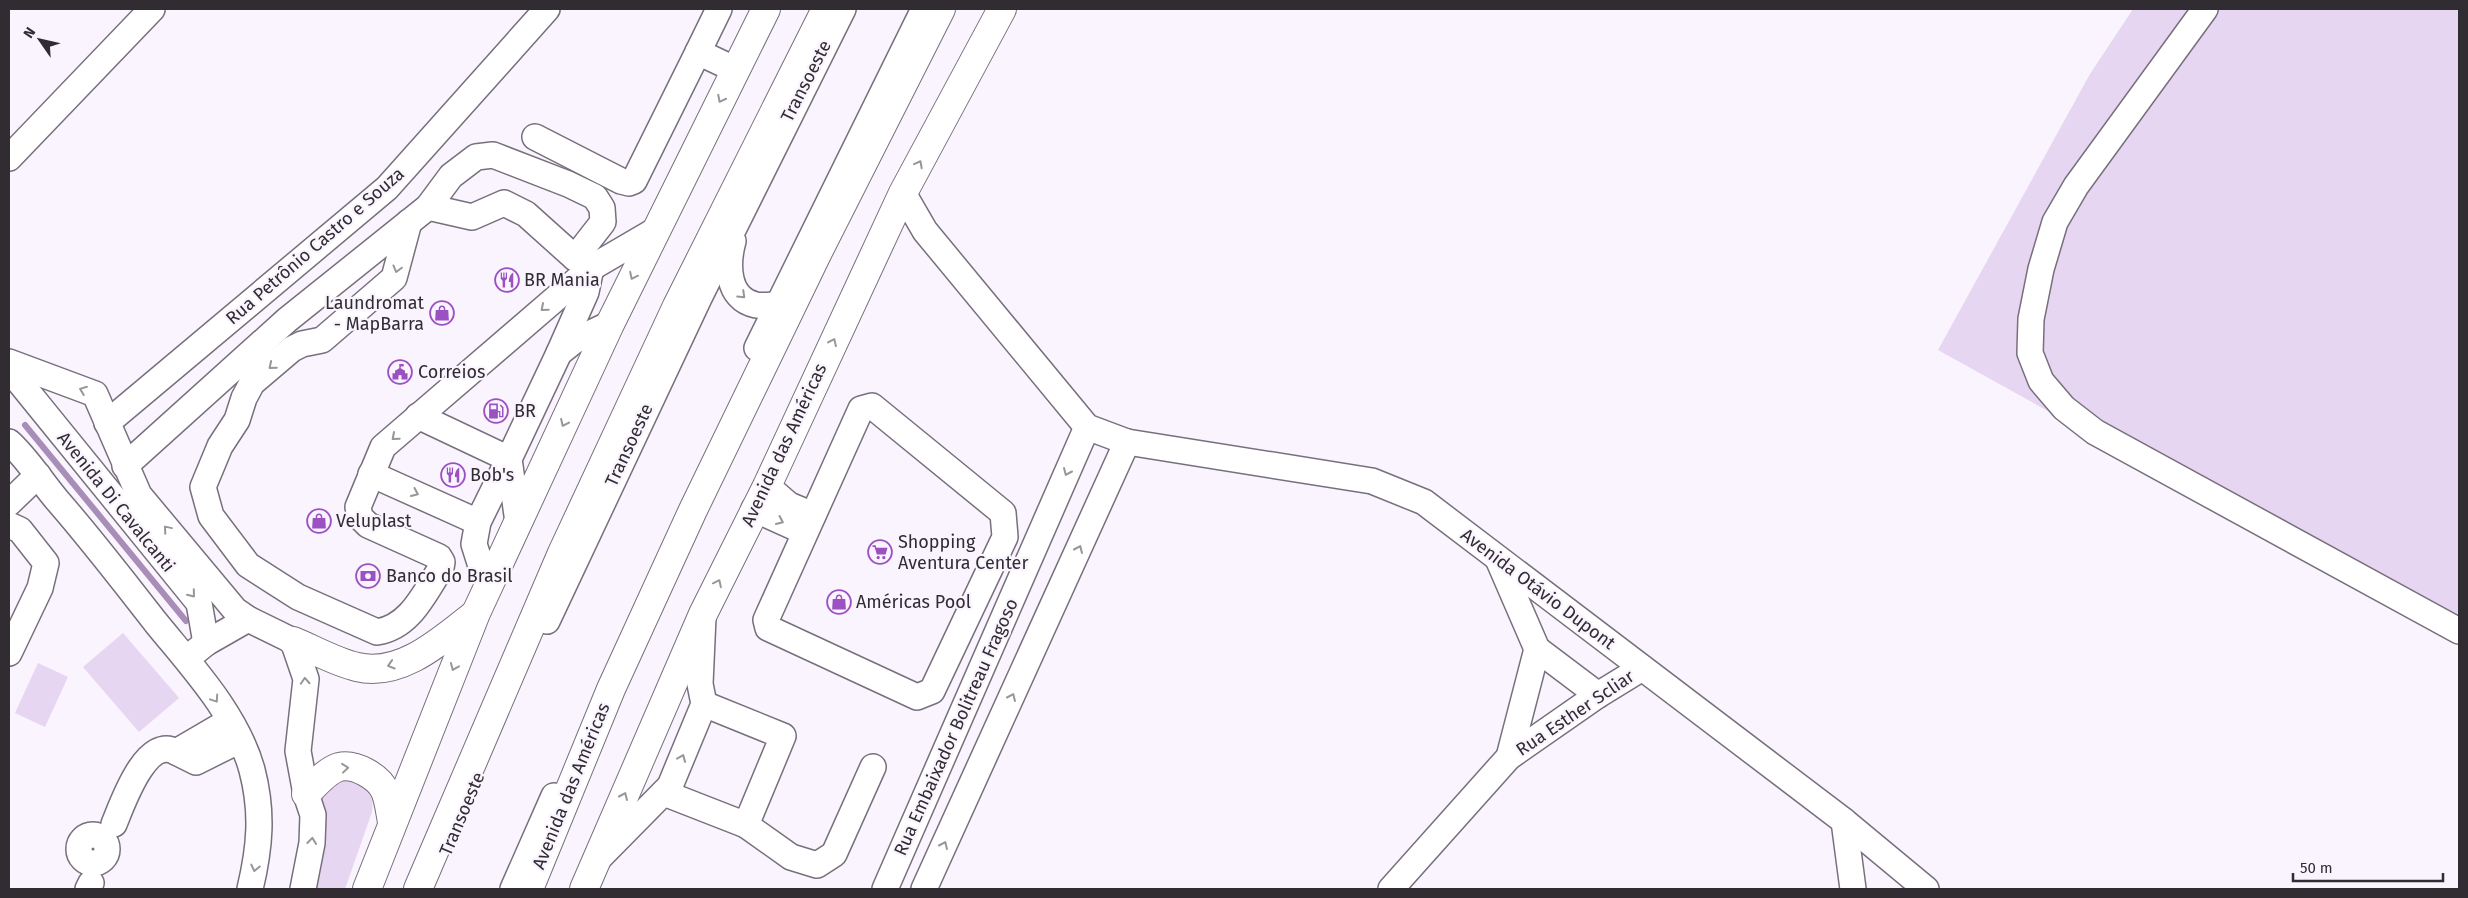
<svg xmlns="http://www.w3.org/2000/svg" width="2468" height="898" viewBox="0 0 2468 898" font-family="'Fira Sans',sans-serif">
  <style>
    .green { fill: #e7d6f1 }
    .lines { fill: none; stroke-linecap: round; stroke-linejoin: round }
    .stream { stroke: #a88db8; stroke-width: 6 }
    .minor-casing { stroke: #786f7d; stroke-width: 28 }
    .major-casing { stroke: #786f7d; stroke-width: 30 }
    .highway-casing { stroke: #786f7d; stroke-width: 30 }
    .minor { stroke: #fff; stroke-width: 25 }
    .major { stroke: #fff; stroke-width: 28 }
    .highway { stroke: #fff; stroke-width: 28 }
    .oneway { stroke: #989698 }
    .labels { text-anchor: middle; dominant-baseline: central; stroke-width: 4.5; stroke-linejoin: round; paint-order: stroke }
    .street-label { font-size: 18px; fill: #302c32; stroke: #f9f4fd }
    .poi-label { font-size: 18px; fill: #302c32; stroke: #f9f4fd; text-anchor: start }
  </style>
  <rect width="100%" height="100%" fill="#f9f4fd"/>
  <g class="green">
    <polygon points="2133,9 2459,9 2459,639 1938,350 2090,74"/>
    <polygon points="123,633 179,698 139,732 83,667"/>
    <polygon points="38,663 68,677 45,727 15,713"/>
    <path d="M347,777c16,7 28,15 25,35l-27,77h-32l8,-88 4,-11z"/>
  </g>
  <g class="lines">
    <polyline class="stream" points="25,425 186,621"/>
    <g class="minor-casing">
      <g id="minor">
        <polyline points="719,9 698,52 736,70"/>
        <polyline points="2205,9 2076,186 2055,222 2041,269 2031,319 2030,353 2041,381 2064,408 2095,432 2459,631"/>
        <polyline points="535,137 621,181 629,183 634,181 698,52"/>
        <polyline points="9,158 152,9"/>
        <polyline points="903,193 925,231 1087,427 1127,442 1372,481 1424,502 1844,821 1926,889"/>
        <polyline points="428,207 472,217 504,203 526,214 575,258 591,268 586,292 559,353"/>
        <path d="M409,222l-15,56 -72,62 -20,4 -10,5 -40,34 -8,15 -7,22 -17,26 -17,41 8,29 37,49 50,32 79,35c33,-5 47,-38 64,-64l1,-6 -3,-5 -71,-32 -8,-8 -2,-10 25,-60 208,-179 65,-38"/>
        <path d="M733,241c-6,22 -7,58 23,64 7,1 14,0 21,0"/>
        <polyline points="757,348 924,9"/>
        <polyline points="9,362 95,394 139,495 235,610 248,619 293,641 306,679 298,751 306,794 313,815 312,843 303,889"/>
        <polyline points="9,369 199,603 206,643"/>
        <polygon points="872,406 1003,513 1005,537 932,691 917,697 768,628 766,620 861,409"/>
        <polyline points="418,416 509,459 478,522 474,544 480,563"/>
        <polyline points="107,423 387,188 547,9"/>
        <path d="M9,442c18,16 32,39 48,58 35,40 67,82 100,124 35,43 80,91 95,146 11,42 8,77 -2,119"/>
        <polyline points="125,466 287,320 428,207 451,176 476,157 493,155 568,184 595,197 602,208 603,222 575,258"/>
        <polyline points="371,474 478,522"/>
        <polyline points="767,486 789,505 813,515"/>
        <polyline points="9,503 38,475"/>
        <polyline points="754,509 805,532"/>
        <polyline points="518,522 509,459 559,353 574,341 610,324"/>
        <polyline points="9,525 20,530 46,563 40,588 9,653"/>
        <polyline points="1498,559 1537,649 1509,757"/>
        <polyline points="547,621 699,298 843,9"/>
        <polyline points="1537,649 1598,695"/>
        <polyline points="195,652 206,643 248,619"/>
        <polyline points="229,721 176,752 196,762 240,740"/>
        <polyline points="664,793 746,825 783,736 704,704"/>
        <polyline points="1844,821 1853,889"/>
        <path d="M114,824c8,-19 32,-90 62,-72"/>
        <polyline points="746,825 791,857 817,865 834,854 873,767"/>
        <circle cx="93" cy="849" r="14"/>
        <polyline points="599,858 670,786 704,704 700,684 703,617"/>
        <polyline points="88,889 91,883"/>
        <polyline points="513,889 554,796"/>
        <polyline points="885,889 1087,427"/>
        <polyline points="924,889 1127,442"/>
        <polyline points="1391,889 1509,757 1598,695 1642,668"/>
      </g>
    </g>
    <g class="major-casing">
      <g id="major">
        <path d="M293,641c20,8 42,21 64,26 44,11 86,-28 118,-53"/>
        <path d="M306,794c9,-9 20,-23 33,-27 16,-4 40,10 46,24 4,9 5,21 7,31"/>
        <polyline points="367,889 476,613 610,324 766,9"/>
        <polyline points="584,889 703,614 767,486 903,193 1002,9"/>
      </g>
    </g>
    <g class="highway-casing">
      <g id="highway">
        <polyline points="418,889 562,553 677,306 826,9"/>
        <polyline points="529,889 611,689 693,510 818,252 941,9"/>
      </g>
    </g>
    <use href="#minor" class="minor"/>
    <use href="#major" class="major"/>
    <use href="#highway" class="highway"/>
  </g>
  <defs><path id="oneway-chevron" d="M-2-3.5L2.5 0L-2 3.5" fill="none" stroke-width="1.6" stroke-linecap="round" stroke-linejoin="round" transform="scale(1.25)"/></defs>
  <g class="oneway">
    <use href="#oneway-chevron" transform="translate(721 99) rotate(117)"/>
    <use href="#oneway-chevron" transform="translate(919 164) rotate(-62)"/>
    <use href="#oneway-chevron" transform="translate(397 269) rotate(105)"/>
    <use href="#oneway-chevron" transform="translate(633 276) rotate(116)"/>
    <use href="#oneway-chevron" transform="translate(742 295) rotate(44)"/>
    <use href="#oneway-chevron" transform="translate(544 308) rotate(139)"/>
    <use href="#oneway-chevron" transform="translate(833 342) rotate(-65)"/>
    <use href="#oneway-chevron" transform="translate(272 366) rotate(140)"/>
    <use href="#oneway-chevron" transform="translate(83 390) rotate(-159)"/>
    <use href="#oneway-chevron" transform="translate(564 423) rotate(115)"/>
    <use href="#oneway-chevron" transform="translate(395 437) rotate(139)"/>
    <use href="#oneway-chevron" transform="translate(1067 472) rotate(114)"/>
    <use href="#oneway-chevron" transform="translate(415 493) rotate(24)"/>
    <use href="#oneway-chevron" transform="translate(780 521) rotate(24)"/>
    <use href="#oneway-chevron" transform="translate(167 529) rotate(-130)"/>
    <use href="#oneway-chevron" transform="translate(1079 549) rotate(-66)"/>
    <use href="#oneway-chevron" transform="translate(718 583) rotate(-64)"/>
    <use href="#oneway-chevron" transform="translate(192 594) rotate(51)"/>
    <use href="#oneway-chevron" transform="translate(391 665) rotate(163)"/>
    <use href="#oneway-chevron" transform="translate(454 667) rotate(112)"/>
    <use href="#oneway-chevron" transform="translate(305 681) rotate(-93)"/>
    <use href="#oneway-chevron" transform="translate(1012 697) rotate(-66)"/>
    <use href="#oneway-chevron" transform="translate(215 699) rotate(56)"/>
    <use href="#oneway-chevron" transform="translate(682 758) rotate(-67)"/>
    <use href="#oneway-chevron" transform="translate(345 768) rotate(-6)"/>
    <use href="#oneway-chevron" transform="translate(624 796) rotate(-66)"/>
    <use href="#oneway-chevron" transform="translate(312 841) rotate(-84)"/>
    <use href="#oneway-chevron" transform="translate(944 845) rotate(-66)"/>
    <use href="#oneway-chevron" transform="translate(255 868) rotate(103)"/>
  </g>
  <defs>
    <g id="restaurant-ring" transform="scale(1.25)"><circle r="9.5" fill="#f9f4fd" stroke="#9c51c3" stroke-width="1.5"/><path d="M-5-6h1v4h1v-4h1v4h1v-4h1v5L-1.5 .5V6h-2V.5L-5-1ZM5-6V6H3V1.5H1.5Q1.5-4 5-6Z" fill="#9c51c3"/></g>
    <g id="shop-ring" transform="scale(1.25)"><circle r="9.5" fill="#f9f4fd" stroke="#9c51c3" stroke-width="1.5"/><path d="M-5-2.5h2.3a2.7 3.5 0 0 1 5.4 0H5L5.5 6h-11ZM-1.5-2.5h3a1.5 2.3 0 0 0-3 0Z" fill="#9c51c3"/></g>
    <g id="civic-ring" transform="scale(1.25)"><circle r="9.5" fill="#f9f4fd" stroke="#9c51c3" stroke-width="1.5"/><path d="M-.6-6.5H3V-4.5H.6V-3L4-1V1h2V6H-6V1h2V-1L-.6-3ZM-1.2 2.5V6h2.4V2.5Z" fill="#9c51c3"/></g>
    <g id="fuel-ring" transform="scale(1.25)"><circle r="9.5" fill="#f9f4fd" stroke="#9c51c3" stroke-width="1.5"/><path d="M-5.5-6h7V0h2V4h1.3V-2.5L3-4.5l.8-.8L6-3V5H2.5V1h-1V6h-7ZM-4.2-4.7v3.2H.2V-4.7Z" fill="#9c51c3"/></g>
    <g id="supermarket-ring" transform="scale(1.25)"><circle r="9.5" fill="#f9f4fd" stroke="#9c51c3" stroke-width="1.5"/><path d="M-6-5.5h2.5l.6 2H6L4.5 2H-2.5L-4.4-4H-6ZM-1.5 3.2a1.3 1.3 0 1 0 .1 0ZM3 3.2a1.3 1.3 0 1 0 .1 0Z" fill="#9c51c3"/></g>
    <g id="bank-ring" transform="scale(1.25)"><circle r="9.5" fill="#f9f4fd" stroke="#9c51c3" stroke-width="1.5"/><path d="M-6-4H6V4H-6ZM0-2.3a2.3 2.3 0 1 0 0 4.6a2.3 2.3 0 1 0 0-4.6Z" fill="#9c51c3"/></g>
  </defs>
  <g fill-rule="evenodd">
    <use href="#restaurant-ring" x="507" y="280"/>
    <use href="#shop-ring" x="442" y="313"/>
    <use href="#civic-ring" x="400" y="372"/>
    <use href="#fuel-ring" x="496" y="411"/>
    <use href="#restaurant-ring" x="453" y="475"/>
    <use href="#shop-ring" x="319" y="521"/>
    <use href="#supermarket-ring" x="880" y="552"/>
    <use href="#bank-ring" x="368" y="576"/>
    <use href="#shop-ring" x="839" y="602"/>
  </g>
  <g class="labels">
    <g class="street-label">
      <text transform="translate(806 81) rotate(-63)">Transoeste</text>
      <text transform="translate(315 246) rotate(-41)">Rua Petrônio Castro e Souza</text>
      <text transform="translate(629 445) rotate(-65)">Transoeste</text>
      <text transform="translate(784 445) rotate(-65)">Avenida das Américas</text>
      <text transform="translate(116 502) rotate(51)">Avenida Di Cavalcanti</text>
      <text transform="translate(1538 589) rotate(37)">Avenida Otávio Dupont</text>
      <text transform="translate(1575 713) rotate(-34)">Rua Esther Scliar</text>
      <text transform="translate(956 727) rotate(-66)">Rua Embaixador Bolitreau Fragoso</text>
      <text transform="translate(571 786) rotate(-68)">Avenida das Américas</text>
      <text transform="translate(462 814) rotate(-67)">Transoeste</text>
    </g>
    <g class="poi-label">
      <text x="524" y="280">BR Mania</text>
      <text x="424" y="303" text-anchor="end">Laundromat<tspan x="424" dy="21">- MapBarra</tspan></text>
      <text x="418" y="372">Correios</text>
      <text x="514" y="411">BR</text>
      <text x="470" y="475">Bob's</text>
      <text x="336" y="521">Veluplast</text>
      <text x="898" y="542">Shopping<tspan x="898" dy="21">Aventura Center</tspan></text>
      <text x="386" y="576">Banco do Brasil</text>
      <text x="856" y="602">Américas Pool</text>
    </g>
  </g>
  <rect width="2468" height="898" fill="none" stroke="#302c32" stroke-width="20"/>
  <g transform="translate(40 40) rotate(304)" stroke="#f9f4fd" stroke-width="4" paint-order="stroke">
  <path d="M0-4L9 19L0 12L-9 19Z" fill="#302c32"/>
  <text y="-8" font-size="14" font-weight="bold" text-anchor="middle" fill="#302c32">N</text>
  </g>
  <path d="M2293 873v8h150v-8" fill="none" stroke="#302c32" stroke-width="2.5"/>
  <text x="2300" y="873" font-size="15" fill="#302c32" stroke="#f9f4fd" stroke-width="4" paint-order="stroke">50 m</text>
</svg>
